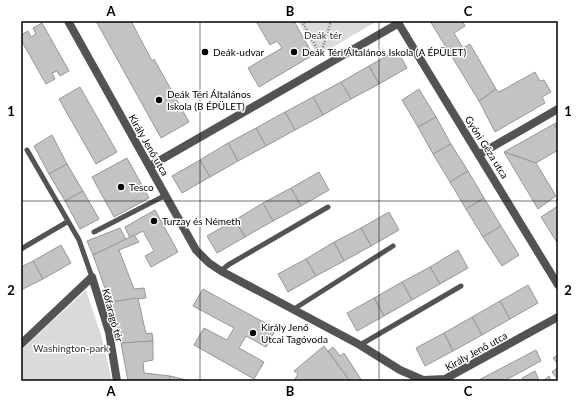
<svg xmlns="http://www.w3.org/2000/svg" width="579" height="402" viewBox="0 0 579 402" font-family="Lato,sans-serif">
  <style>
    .green { fill: #dadada }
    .building { fill: #c3c3c3; stroke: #979797 }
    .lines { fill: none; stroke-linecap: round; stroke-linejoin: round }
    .path { stroke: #757575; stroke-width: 2.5; stroke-dasharray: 1 2; stroke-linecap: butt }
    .lane { stroke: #535353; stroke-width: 5 }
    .street { stroke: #535353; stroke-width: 8 }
    .grid { fill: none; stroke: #000; stroke-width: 1; stroke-opacity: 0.55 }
    .poi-dot { fill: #000; stroke: #fff; stroke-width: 1.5 }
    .labels { text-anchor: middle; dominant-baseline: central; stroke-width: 3; stroke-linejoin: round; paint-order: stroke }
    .park-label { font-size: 10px; fill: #313131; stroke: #fff }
    .poi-label { font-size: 10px; fill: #000; stroke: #fff; text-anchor: start }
    .street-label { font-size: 10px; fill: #000; stroke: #fff }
    .neatline { fill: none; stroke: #000; stroke-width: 1.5 }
    .grid-label { font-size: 13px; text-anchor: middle; font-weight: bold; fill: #000 }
  </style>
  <rect width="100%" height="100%" fill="#fff"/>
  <g class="green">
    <polygon points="298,21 377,21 318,56"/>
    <polygon points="86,290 101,335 112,381 36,381 21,379 21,350"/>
  </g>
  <g class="building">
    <polygon points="96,21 131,21 152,61 154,59 189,122 161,138"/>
    <polygon points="256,21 294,21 313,55 259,87 248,68 282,48 277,41 270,45"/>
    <polygon points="430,21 462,21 465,26 454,33 463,48 470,44 496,89 479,101"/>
    <polygon points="42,23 69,71 60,76 57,71 52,73 55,79 46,84 21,40 21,35 28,31 31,37 36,34 33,28"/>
    <polygon points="397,50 407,68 379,84 369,66"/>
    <polygon points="369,66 379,84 351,99 341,82"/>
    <polygon points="535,72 540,81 544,80 551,92 542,97 545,103 495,132 479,101 496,89 499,92"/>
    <polygon points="341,82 351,99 323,115 313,97"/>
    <polygon points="80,87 117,152 96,164 59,99"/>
    <polygon points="419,89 436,117 418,127 402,100"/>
    <polygon points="313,97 323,115 295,130 285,112"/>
    <polygon points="285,112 295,130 266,146 256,128"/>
    <polygon points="436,117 451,144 433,154 418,127"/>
    <polygon points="558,122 558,131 554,124"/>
    <polygon points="554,124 558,131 558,150 536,163 504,152"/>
    <polygon points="256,128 266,146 238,161 228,143"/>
    <polygon points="52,135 67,164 49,174 34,146"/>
    <polygon points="228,143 238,161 210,177 200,160"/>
    <polygon points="451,144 468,171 450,182 433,154"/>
    <polygon points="504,152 536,163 556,196 538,209"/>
    <polygon points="127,158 149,198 114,217 92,177"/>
    <polygon points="200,160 210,177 182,193 172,176"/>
    <polygon points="67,164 83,191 65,201 49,174"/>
    <polygon points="468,171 484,198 466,209 450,182"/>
    <polygon points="319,172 329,190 301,206 291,188"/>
    <polygon points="291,188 301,206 273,221 263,203"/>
    <polygon points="83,191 99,219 80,229 65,201"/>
    <polygon points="484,198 501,226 483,237 466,209"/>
    <polygon points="263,203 273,221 245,237 235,220"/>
    <polygon points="558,206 558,244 541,217"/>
    <polygon points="155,210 178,252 151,267 145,256 154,251 143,231 130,238 125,227"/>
    <polygon points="389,212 399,230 371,246 361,228"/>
    <polygon points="235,220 245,237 217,253 207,236"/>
    <polygon points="501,226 519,255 502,266 483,237"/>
    <polygon points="120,228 126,240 93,255 87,241"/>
    <polygon points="361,228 371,246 344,261 334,242"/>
    <polygon points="134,235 139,242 119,250 134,289 144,288 146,298 110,302 93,255"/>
    <polygon points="334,242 344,261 316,276 306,259"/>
    <polygon points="61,245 71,263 43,279 33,261"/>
    <polygon points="458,250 468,268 440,284 430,267"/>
    <polygon points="306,259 316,276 288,292 278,274"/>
    <polygon points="33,261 43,279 21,290 21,267"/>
    <polygon points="430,267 440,284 412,300 402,282"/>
    <polygon points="402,282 412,300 384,316 374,298"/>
    <polygon points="528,285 538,303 510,319 500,301"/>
    <polygon points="203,289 276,329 266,347 246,336 239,348 264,362 254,379 194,345 204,328 227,340 234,328 193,306"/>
    <polygon points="138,298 146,334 152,333 153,341 121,343 110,302"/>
    <polygon points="374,298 384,316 357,331 347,313"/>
    <polygon points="500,301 510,319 482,335 472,317"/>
    <polygon points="472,317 482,335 453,351 444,333"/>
    <polygon points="444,333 453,351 425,366 416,348"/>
    <polygon points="153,341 153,360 143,362 144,373 170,376 169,381 128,381 121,343"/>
    <polygon points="324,346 350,381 294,381 298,374 294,371"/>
    <polygon points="333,347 340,356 344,353 362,381 350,381 328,351"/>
    <polygon points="536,350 541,361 504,381 477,381"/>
    <polygon points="558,355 558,364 553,358"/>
    <polygon points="557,368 558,369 558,380 552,372"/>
    <polygon points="535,371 539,381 523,381 522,378"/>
    <polygon points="170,376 191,381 169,381"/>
    <polygon points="549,376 551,381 543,381"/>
  </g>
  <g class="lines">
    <g class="path">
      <polyline points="302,21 320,54"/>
      <polyline points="321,53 331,21"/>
    </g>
    <g class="lane">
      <polyline points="27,150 79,240 92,277"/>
      <polyline points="94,232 166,195"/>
      <polyline points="21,249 67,222"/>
      <polyline points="221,271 228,265 328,207"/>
      <polyline points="294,309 393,246"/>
      <polyline points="360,345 461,286"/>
    </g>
    <g class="street">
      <polyline points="68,21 196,250 209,263 221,271 360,345 400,370 423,380 445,379 558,317"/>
      <polyline points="397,21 558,285"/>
      <polyline points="480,154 558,109"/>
      <polyline points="150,166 399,23"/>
      <polyline points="21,344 92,277 109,332 117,381"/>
    </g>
  </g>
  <path class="grid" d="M200,21v360M379,21v360M21,201h537"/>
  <g class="poi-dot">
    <circle cx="205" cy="52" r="4"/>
    <circle cx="294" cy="52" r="4"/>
    <circle cx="159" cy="100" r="4"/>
    <circle cx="121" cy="187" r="4"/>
    <circle cx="154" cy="221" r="4"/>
    <circle cx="253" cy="333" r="4"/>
  </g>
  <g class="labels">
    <g class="park-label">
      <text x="323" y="35">Deák tér</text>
      <text x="71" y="348">Washington-park</text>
    </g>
    <g class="poi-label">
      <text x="213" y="52">Deák-udvar</text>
      <text x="302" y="52">Deák Téri Általános Iskola (A ÉPÜLET)</text>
      <text x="167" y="94">Deák Téri Általános<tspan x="167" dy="12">Iskola (B ÉPÜLET)</tspan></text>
      <text x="129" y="187">Tesco</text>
      <text x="162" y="221">Turzay és Németh</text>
      <text x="261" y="327">Király Jenő<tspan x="261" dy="12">Utcai Tagóvoda</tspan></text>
    </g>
    <g class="street-label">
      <text transform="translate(149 145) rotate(60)">Király Jenő utca</text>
      <text transform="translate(487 147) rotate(58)">Gyóni Géza utca</text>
      <text transform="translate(113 315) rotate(75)">Kőfaragó tér</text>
      <text transform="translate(476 351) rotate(-29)">Király Jenő utca</text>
    </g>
  </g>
  <rect width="579" height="402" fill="none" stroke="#ffffff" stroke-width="44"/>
  <rect x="22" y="22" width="535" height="358" class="neatline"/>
  <g class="grid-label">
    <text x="111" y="16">A</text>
    <text x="290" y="16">B</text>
    <text x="468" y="16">C</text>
    <text x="11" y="116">1</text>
    <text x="568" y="116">1</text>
    <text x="11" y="295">2</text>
    <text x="568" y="295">2</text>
    <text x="111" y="396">A</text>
    <text x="290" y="396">B</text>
    <text x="468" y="396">C</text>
  </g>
</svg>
